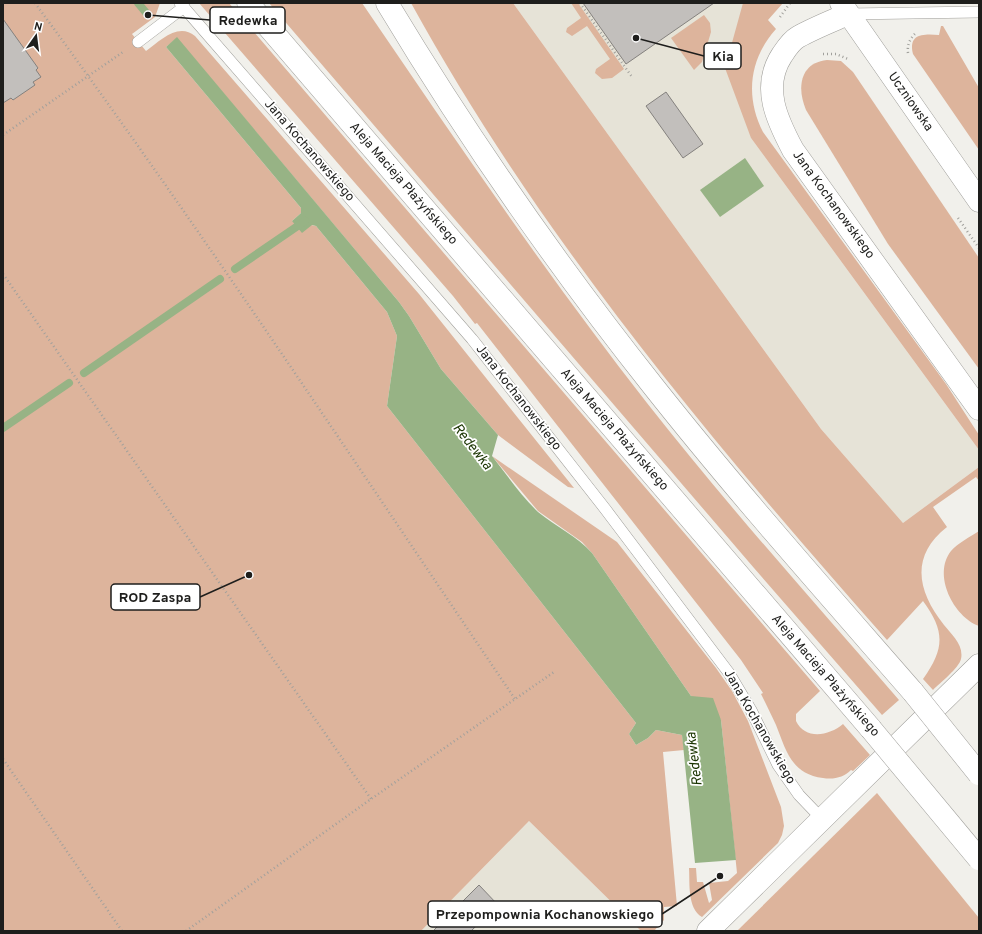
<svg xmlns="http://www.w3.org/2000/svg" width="982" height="934" viewBox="0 0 982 934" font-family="Overpass,sans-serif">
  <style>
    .built { fill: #e6e3d7 }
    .green { fill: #ddb49c }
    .water { fill: #97b385 }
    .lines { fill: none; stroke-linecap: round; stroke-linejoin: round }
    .stream { stroke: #97b385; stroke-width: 8 }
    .building { fill: #c2bfbc; stroke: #84817e }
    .service-casing { stroke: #9f9e9a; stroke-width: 12 }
    .minor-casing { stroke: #9f9e9a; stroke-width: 23 }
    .secondary-casing { stroke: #9f9e9a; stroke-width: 23 }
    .path { stroke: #a1a09c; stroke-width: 2.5; stroke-dasharray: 1 3; stroke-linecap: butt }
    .service { stroke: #fff; stroke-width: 11 }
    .minor { stroke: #fff; stroke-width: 22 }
    .secondary { stroke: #fff; stroke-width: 22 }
    .secondary-bridge-casing { stroke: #9f9e9a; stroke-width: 23; stroke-linecap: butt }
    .secondary-bridge { stroke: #fff; stroke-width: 22 }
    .labels { text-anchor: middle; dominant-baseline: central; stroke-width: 3.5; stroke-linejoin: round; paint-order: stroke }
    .street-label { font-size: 13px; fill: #1e1e1c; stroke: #fff }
    .water-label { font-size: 14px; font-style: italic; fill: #1b3502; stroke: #fff }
    .leader { fill: none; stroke: #1e1e1c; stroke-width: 1.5 }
    .callout-dot { fill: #1e1e1c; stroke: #fff; stroke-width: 1.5 }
    .callout { fill: #fff; stroke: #1e1e1c; stroke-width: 1.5 }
    .callout-label { font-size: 14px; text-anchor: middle; font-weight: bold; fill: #1e1e1c }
  </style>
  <rect width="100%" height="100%" fill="#f1f0eb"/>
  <g class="built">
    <polygon points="513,3 744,3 751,138 979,450 979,467 903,523 821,429"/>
    <polygon points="529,821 641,931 421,931"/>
  </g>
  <g class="green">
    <path d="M3,3h157l-5,14 -23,17 14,17c14,-10 32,-29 49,-15l224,258 155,194 -6,-1 -70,-52 -57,-66 -32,-53 -10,-14 -222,-264 -11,9 135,161v5l-9,8 24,5 71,86 10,24 -10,70 249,317 -7,11 7,11 12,-7 8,-8 26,5 2,15 -21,2 14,154 -13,1v13l-10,11h-13l-112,-110 -108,110h-418z"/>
    <path d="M199,3h30l591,688 -24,23v7c9,19 33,15 47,3l27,31 -17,16 -2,-1c-7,7 -17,10 -28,8 -32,-4 -37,-28 -47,-53 -5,-11 -10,-21 -15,-31l2,-1 -22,-33 -264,-337 -2,1 -22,-28z"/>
    <path d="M269,3h93c92,135 184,271 285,400 80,102 167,199 252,297l-17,15 -128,-147z"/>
    <path d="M411,3h102l308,426 82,94 76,-56v14l-3,-4 -43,30 14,20c-37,29 -30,64 -3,98 8,10 20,20 17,34 -2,9 -21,24 -28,31l-10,-11c22,-31 22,-48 0,-78l-36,39c-176,-199 -348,-404 -476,-637z"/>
    <polygon points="571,3 578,3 624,69 612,78 602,79 595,73 596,69 610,59 587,26 572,36 566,32 567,28 581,18"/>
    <path d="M743,3h40l-15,17 8,9c-27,30 -31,68 -13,103l183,252 33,51v15l-228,-312 -26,-70z"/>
    <polygon points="704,15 710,23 711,32 702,62 694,70 671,38"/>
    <path d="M941,26h2l36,62v62l-66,-96c-5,-21 11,-20 26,-19z"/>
    <path d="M827,60l14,1 12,11 126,186v111l-91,-125 -82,-134c-9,-21 -7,-47 21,-50z"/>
    <path d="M492,456l125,86 99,126 16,23 16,30 33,86 3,19 -2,9 -4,8 -76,74c-15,-9 -12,-34 -13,-49h7l1,14h6l6,21 3,-3 -3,-17 19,-2 9,-8 -16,-153 -30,-24 -99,-143 -10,-11 -44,-31z"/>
    <path d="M979,531v95c-25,-9 -47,-51 -28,-75 7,-8 19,-14 28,-20z"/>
    <polygon points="877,793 979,918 979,931 737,931"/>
  </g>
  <g class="water">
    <path d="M177,37l222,265 10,14 32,53 57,66 -6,21c15,19 29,40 46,56 18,15 39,24 54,41l99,143 22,2 8,22 15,140 -41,3 -13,-128 -26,-5 -8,8 -12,7 -7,-11 7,-11 -249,-317 10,-70 -10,-24 -71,-86 -4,-1 -10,8 -10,-12 9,-8v-5l-135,-161z"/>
    <polygon points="745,158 764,186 720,217 700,190"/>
  </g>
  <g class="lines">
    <g class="stream">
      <polyline points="138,3 148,15"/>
      <polyline points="235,269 305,221"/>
      <polyline points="84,373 220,279"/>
      <polyline points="3,428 69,383"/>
    </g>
  </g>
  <g class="building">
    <polygon points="583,3 714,3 626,64"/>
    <polygon points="3,19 38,68 36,70 41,77 33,82 35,85 13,100 11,98 3,103"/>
    <polygon points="666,92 703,144 683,158 646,106"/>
    <polygon points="479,885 498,905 471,931 433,931"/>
  </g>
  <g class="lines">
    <g class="service-casing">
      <g id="service">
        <polyline points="180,3 472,339 606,510 729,673 751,710 778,765 799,795 822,819"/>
        <polyline points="848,14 979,12"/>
        <polyline points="138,42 184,7"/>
      </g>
    </g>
    <g class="minor-casing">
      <g id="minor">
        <polyline points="841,3 979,201"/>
        <path d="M848,14c-16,7 -34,14 -50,23 -7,4 -12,12 -16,18 -21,32 -5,65 11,95l186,259"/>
        <polyline points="708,931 979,665"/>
      </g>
    </g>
    <g class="secondary-casing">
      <g id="secondary">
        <polyline points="248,3 871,729"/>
        <path d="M387,3c80,133 170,262 266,383 83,105 172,205 260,306"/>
      </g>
    </g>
    <g class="path">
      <path d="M35,3c167,227 322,463 480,696"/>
      <polyline points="580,3 632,77"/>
      <polyline points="780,17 790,3"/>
      <path d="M908,53c-1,-8 2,-15 8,-20"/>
      <polyline points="823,54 836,54 848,59"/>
      <polyline points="3,135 123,52"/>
      <polyline points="958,218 979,248"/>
      <polyline points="3,274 371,799"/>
      <polyline points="3,759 122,931"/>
      <polyline points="186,931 371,799 554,672"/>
    </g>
    <use href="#service" class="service"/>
    <use href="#minor" class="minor"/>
    <use href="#secondary" class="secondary"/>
    <g class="secondary-bridge-casing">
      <g id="secondary-bridge">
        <polyline points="913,692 979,774"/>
        <polyline points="871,729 979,859"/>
      </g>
    </g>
    <use href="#secondary-bridge" class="secondary-bridge"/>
  </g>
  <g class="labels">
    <g class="street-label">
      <text transform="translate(910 102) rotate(55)">Uczniowska</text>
      <text transform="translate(309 151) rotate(49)">Jana Kochanowskiego</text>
      <text transform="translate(403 184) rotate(49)">Aleja Macieja Płażyńskiego</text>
      <text transform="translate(833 205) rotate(54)">Jana Kochanowskiego</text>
      <text transform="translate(518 398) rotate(52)">Jana Kochanowskiego</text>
      <text transform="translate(614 430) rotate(49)">Aleja Macieja Płażyńskiego</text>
      <text transform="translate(825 676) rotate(49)">Aleja Macieja Płażyńskiego</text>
      <text transform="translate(759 727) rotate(60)">Jana Kochanowskiego</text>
    </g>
    <g class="water-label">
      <text transform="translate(472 447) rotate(52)">Redewka</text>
      <text transform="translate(695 759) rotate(-97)">Redewka</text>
    </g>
  </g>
  <path class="leader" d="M148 15L210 20M636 38L704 56M249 575L200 597M720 876L662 914"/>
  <g class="callout-dot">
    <circle cx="148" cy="15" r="4"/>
    <circle cx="636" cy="38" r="4"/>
    <circle cx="249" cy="575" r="4"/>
    <circle cx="720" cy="876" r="4"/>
  </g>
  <g class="callout">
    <rect x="210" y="7" width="75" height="26" rx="4"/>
    <rect x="704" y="43" width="37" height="26" rx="4"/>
    <rect x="111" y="584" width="89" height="26" rx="4"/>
    <rect x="428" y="901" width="234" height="26" rx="4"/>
  </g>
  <g class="callout-label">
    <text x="248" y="25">Redewka</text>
    <text x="723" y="61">Kia</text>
    <text x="155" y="602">ROD Zaspa</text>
    <text x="545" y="919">Przepompownia Kochanowskiego</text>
  </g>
  <rect width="982" height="934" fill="none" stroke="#1e1e1c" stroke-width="8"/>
  <g transform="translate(36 36) rotate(14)" stroke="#ffffff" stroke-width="3" paint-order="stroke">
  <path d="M0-3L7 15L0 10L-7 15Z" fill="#1e1e1c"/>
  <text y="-6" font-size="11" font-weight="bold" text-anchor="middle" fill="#1e1e1c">N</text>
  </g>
</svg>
